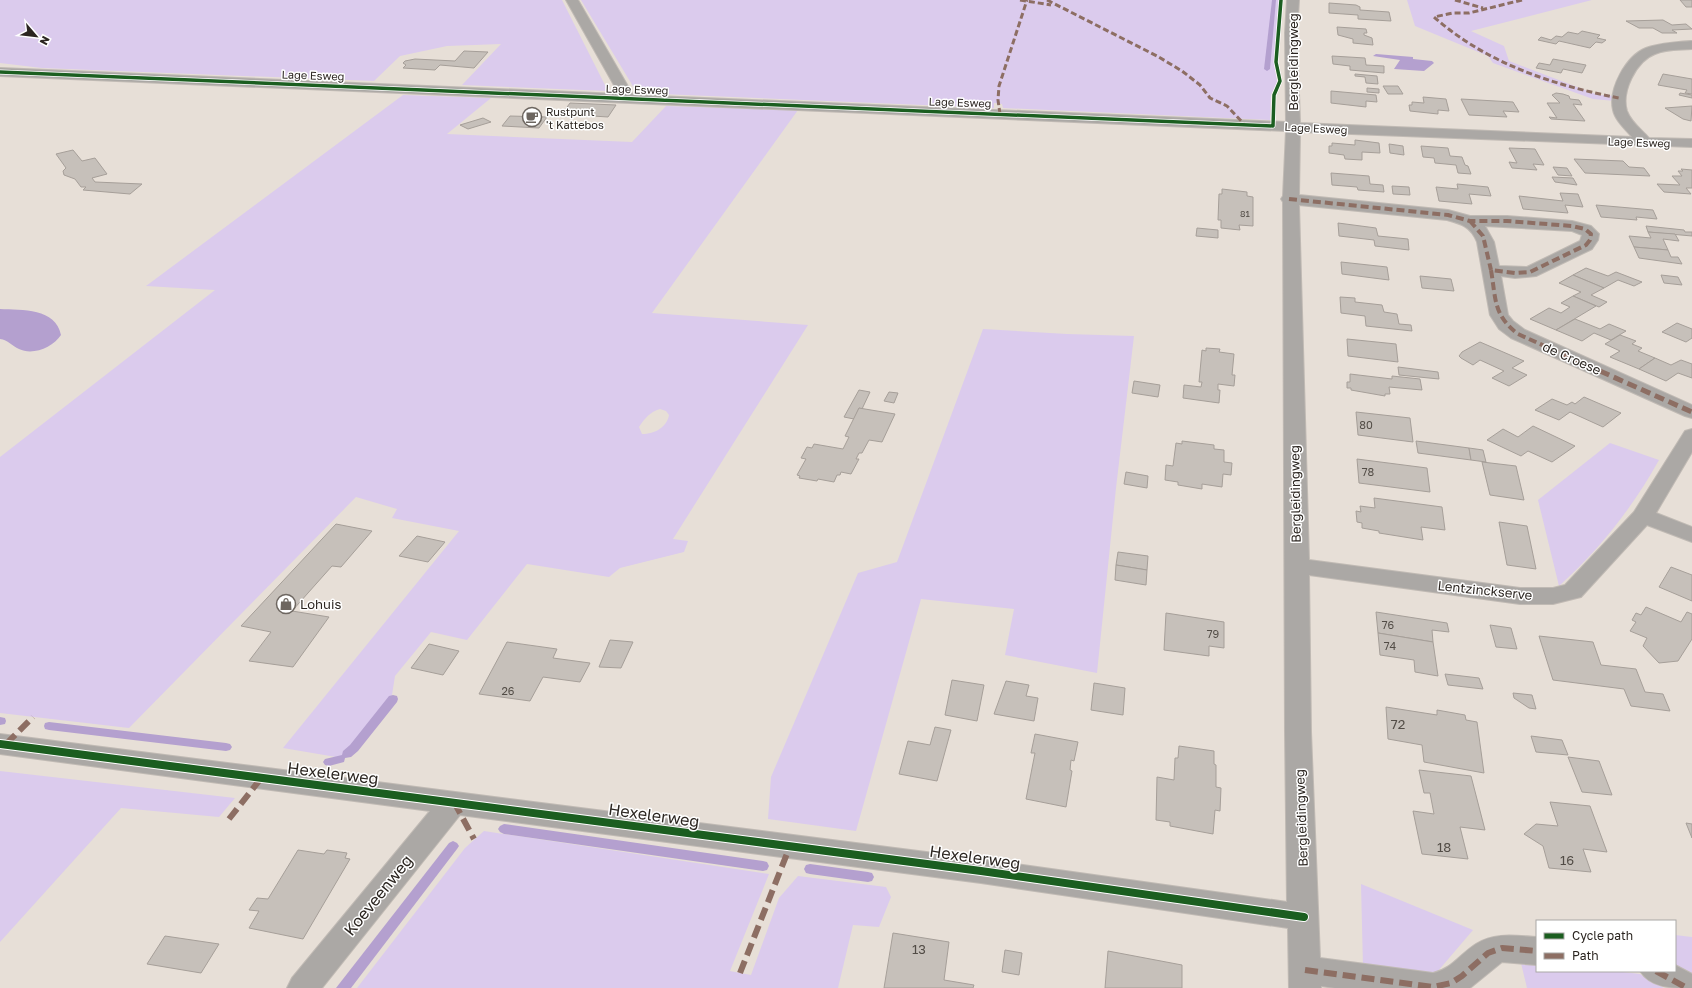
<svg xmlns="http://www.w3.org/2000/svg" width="1692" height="988" viewBox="0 0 1692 988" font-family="'Golos Text',sans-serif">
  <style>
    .green { fill: #dbcbed; fill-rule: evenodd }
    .water { fill: #b4a0cf }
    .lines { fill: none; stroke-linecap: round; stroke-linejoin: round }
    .stream { fill: #b4a0cf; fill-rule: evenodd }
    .building { fill: #c6c0ba; stroke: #a69f99 }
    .minor-casing { stroke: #c0bab4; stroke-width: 2 }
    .minor { fill: #aba8a5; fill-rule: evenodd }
    .quiet-far3 { stroke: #8d6e63; stroke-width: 3; stroke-dasharray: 6 3; stroke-linecap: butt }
    .quiet-far2 { stroke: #8d6e63; stroke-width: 4; stroke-dasharray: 8 4; stroke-linecap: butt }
    .quiet-far1 { stroke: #8d6e63; stroke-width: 5; stroke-dasharray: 10 5; stroke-linecap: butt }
    .quiet { stroke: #8d6e63; stroke-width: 6; stroke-dasharray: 13 6; stroke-linecap: butt }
    .cycleway-far1-casing { stroke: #fff; stroke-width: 5 }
    .cycleway-casing { stroke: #fff; stroke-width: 10 }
    .cycleway-far1 { stroke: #1b5e20; stroke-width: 3.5 }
    .cycleway { stroke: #1b5e20; stroke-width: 8 }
    .labels { text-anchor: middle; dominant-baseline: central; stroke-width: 3; stroke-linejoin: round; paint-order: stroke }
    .far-number-label { font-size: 9px; fill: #524c46 }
    .far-street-label { font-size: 11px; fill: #2b2520; stroke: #fff }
    .far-poi-label { font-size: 11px; fill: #2b2520; stroke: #fff; text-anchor: start }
    .number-label { font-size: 11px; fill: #524c46 }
    .street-label { font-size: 13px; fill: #2b2520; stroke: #fff }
    .poi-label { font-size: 13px; fill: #2b2520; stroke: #fff; text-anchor: start }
    .near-number-label { font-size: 13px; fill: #524c46 }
    .near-street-label { font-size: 16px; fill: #2b2520; stroke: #fff }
  </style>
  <rect width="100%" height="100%" fill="#e7dfd7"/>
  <g class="green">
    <polygon points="0,0 562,0 608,91 462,85 501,44 447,46 400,56 374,81 42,68 0,63"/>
    <polygon points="581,0 1281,0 1274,63 1277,82 1271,95 1270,120 1003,108 1002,104 994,103 994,108 637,93"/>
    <polygon points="1407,0 1592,0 1471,31 1504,46 1509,61 1598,95 1616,96 1615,101 1593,99 1493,63 1488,56 1415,26"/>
    <path d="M403,95l88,3 -44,36 185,8 34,-36 132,4 -146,203 156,12 -135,214 15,2 -4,11 -64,16 -11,9 -82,-13 -60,76 -36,-8 -36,44 -3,19 -50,63 -59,-10 176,-217 -67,-13 5,-9 -41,-12 -227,231 -129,-15v-256l215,-167 -69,-4zM660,409l6,2 3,4c-2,12 -14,19 -27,19l-3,-7c6,-9 11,-15 21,-18z"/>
    <polygon points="983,329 1067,334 1134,336 1116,488 1097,673 1005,655 1014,609 921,599 856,831 768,819 771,777 858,573 897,562"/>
    <path d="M1610,443l49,17c-26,47 -60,90 -100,126l-21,-86z"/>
    <polygon points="0,771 235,798 219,817 121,808 0,942"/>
    <polygon points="484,831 769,874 730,971 751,975 779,898 798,876 886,887 891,897 879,927 853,925 838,988 357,988 465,848"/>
    <polygon points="1361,884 1473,930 1432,978 1363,967"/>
    <polygon points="1675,935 1692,937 1692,978 1675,969"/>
    <polygon points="1520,959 1537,961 1537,971 1615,971 1640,974 1664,988 1527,988"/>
  </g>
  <g class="water">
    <polygon points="1376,54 1413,57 1413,59 1432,61 1434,63 1424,71 1394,69 1400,60 1373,56"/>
    <path d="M0,309c22,1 56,-1 61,26 -8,12 -28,21 -42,14 -7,-3 -11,-9 -19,-10z"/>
  </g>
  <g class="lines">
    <g class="stream">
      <polygon points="1272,0 1276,0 1270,69 1267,71 1264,69"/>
      <polygon points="393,695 397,696 398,699 397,702 358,751 351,757 345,758 344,762 329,766 325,765 323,762 325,759 342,755 343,751 350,745 389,696"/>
      <polygon points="0,717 5,718 6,721 5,724 0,725"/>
      <polygon points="49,722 226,743 230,744 232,747 230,750 226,751 49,730 45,729 44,726 45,723"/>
      <polygon points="504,824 763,861 767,862 769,866 767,870 763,871 504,834 500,832 498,829 500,826"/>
      <polygon points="453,841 457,843 459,846 457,849 351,988 336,988 449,843"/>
      <polygon points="810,864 868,872 872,873 874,877 872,881 868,882 810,874 806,873 804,869 806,865"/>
    </g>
  </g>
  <g class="building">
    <polygon points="1680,0 1692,0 1692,7 1686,7"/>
    <polygon points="1329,3 1356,5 1360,7 1360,10 1389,12 1391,21 1358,19 1358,15 1329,13"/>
    <polygon points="1663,20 1672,25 1686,24 1692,29 1672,30 1677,33 1662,33 1653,28 1639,28 1626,21"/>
    <polygon points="1337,27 1366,29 1367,33 1364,33 1364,35 1372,38 1373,45 1353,43 1353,39 1338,35"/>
    <polygon points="1582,31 1600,35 1597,38 1606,40 1602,43 1596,42 1590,48 1559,41 1556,44 1538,40 1541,37 1551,40 1556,36 1562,37 1568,32 1578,34"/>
    <polygon points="464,51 488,52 474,68 440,65 435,70 403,68 406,65 403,63 405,61 415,59 455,61"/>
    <polygon points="1332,56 1365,58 1366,65 1384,66 1384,73 1350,70 1350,66 1333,64"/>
    <polygon points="1553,59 1586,65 1582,73 1563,69 1561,73 1536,68 1539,63 1550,65"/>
    <polygon points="1355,74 1377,76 1378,84 1366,83 1365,77 1355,76"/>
    <polygon points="1663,74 1692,79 1692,94 1685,93 1687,90 1658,85"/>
    <polygon points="1383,86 1398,86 1403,94 1388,94"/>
    <polygon points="1367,88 1379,89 1379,93 1367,92"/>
    <polygon points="1331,91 1376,95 1377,102 1366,101 1366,107 1331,103"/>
    <polygon points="1556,93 1563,94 1569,96 1570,99 1579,100 1582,105 1573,104 1585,121 1551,119 1549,117 1557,118 1547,103 1560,103 1552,95"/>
    <polygon points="1680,93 1692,95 1692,98 1679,95"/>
    <polygon points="1423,97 1446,99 1449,111 1438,110 1438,114 1410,111 1409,105 1412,105 1412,102 1424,103"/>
    <polygon points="1461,99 1513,102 1519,112 1503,111 1507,117 1469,115"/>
    <polygon points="570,103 616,105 608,117 562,114"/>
    <polygon points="1692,106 1691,121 1683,119 1665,108"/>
    <polygon points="510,116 547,117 539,128 502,126"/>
    <polygon points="483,118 491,122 468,129 460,125"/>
    <polygon points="1355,140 1379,143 1380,153 1362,152 1362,160 1345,159 1344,155 1329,153 1329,146 1332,146 1332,143 1355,145"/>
    <polygon points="1389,144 1403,146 1404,155 1390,153"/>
    <polygon points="1421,146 1448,148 1450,156 1462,157 1465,165 1468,166 1471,174 1458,173 1456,165 1435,163 1434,158 1423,157"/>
    <polygon points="1509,148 1535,149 1544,165 1533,164 1537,170 1512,168 1509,162 1517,163"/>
    <polygon points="73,150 82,161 95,158 107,174 92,178 95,182 142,184 130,194 83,190 86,187 81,187 75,179 64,175 63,171 66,168 56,154"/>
    <polygon points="1574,159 1623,161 1629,167 1644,168 1650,176 1585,173"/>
    <polygon points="1553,167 1567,168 1572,176 1558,175"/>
    <polygon points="1681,169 1692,170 1692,188 1686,188 1691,194 1664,192 1657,184 1680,185 1672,176 1682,176 1678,171 1683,171"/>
    <polygon points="1331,173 1369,176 1370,184 1383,185 1384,192 1358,190 1357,187 1332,185"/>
    <polygon points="1552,177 1573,178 1577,185 1555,182"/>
    <polygon points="1457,184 1488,187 1491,196 1469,194 1472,204 1439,201 1436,187 1458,189"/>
    <polygon points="1392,186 1409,187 1410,195 1393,194"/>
    <polygon points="1222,189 1247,192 1247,196 1253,197 1253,226 1239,225 1240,230 1221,228 1221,220 1218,220 1219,194 1222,194"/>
    <polygon points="1560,193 1578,194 1583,207 1565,205 1568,213 1523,209 1519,196 1563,201"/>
    <polygon points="1596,205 1653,210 1657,219 1636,217 1637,220 1601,217"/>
    <polygon points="1338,223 1376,228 1378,236 1408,239 1409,250 1375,246 1374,240 1339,236"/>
    <polygon points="1646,226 1684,230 1685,232 1692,232 1692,236 1648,232"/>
    <polygon points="1197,228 1218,230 1218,238 1196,236"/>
    <polygon points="1648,232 1675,234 1679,241 1663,239 1668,250 1634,247 1629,236 1651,238"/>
    <polygon points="1634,247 1668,250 1671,257 1678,257 1682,264 1639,258"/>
    <polygon points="1341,262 1387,267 1389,280 1342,274"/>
    <polygon points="1586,268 1608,276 1616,272 1642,282 1634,286 1618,280 1604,288 1573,275"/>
    <polygon points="1573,275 1604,288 1591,295 1607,302 1599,307 1573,296 1581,292 1559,283"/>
    <polygon points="1661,275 1678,277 1682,285 1664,283"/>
    <polygon points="1420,276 1451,279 1454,291 1422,288"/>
    <polygon points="1573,296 1596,306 1556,330 1530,319 1549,308 1561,313 1570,307 1561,303"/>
    <polygon points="1340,297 1355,298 1355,302 1382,305 1384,312 1397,314 1399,324 1411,325 1412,331 1366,326 1365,316 1341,313"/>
    <polygon points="1575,319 1600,329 1609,324 1626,331 1611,340 1594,333 1582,341 1556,330"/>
    <polygon points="1677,323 1692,329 1692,338 1686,342 1662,332"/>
    <polygon points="1620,335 1636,341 1632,344 1642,348 1638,351 1655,358 1639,369 1610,357 1620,351 1605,344"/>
    <polygon points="1347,339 1396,344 1398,362 1348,356"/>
    <polygon points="1480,342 1524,361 1512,368 1527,375 1509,386 1492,378 1504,371 1480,360 1473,365 1461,358 1459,356 1462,352"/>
    <polygon points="1206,348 1220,349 1219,352 1234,354 1232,375 1235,375 1234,386 1218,384 1218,390 1220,390 1219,403 1183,398 1184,385 1201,387 1202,382 1199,382 1202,350 1206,351"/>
    <polygon points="1655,358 1671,365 1681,360 1692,364 1692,378 1678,373 1666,381 1639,369"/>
    <polygon points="1398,367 1438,372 1439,379 1399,375"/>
    <polygon points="1350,374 1392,379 1392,376 1420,379 1422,390 1389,387 1390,394 1385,394 1385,396 1351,390 1351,388 1347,388 1347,382 1350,382"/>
    <polygon points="1134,381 1160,385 1158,397 1132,393"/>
    <polygon points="859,390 870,392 862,409 859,408 854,419 844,417"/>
    <polygon points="889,392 898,393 894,403 884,401"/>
    <polygon points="1584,397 1621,413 1603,427 1570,412 1559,420 1535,410 1552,399 1567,405 1572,402 1575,404"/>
    <polygon points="859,408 895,414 882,442 869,440 862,453 859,453 856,459 859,459 851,474 841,472 840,475 837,475 834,482 818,479 817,481 799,478 800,476 797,475 806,459 801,458 807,447 812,448 814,444 843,449 849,437 845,436"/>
    <polygon points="1356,412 1410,418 1413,442 1358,435"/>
    <polygon points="1533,426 1575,446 1552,462 1528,451 1521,456 1487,440 1503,429 1518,437"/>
    <polygon points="1182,441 1214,445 1214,449 1224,450 1224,462 1232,463 1231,475 1223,474 1222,487 1202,484 1202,489 1178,485 1178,482 1165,480 1166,465 1173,466 1176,443 1182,444"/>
    <polygon points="1416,441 1469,448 1471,460 1418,453"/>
    <polygon points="1469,448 1483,450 1486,462 1471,460"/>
    <polygon points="1357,459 1427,468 1430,492 1359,483"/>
    <polygon points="1482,462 1516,466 1524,500 1490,495"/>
    <polygon points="1126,472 1148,476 1147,488 1124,484"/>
    <polygon points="1374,498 1442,507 1445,530 1421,527 1423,540 1379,533 1379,531 1362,528 1362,523 1357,522 1356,511 1361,512 1360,506 1375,508"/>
    <polygon points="1499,522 1527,526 1536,569 1507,565"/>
    <polygon points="336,524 372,531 341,567 332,566 292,611 329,617 293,667 249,661 271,632 241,626"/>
    <polygon points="417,536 445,542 428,562 399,556"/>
    <polygon points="1118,552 1148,556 1147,570 1116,565"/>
    <polygon points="1116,565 1147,570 1146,585 1115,580"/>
    <polygon points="1671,567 1692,575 1692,601 1659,587"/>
    <polygon points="1646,607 1681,622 1687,612 1692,614 1692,639 1678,661 1659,663 1643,646 1647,638 1630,631 1636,622 1632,620 1636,613 1641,615"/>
    <polygon points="1376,612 1447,623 1449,632 1432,630 1433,642 1378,633"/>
    <polygon points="1166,613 1224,622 1224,648 1209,646 1209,656 1164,650"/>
    <polygon points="1490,625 1511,628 1517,649 1496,647"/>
    <polygon points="1378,633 1433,642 1438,676 1415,672 1414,660 1380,655"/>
    <polygon points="1539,636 1593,642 1601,665 1636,669 1645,692 1663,694 1670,711 1631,706 1624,689 1553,680"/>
    <polygon points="610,640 633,642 621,668 599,667"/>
    <polygon points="507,642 557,649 553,658 590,663 580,682 543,677 530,701 479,694"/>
    <polygon points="429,644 459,651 443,675 411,668"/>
    <polygon points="1445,674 1479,678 1483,689 1448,685"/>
    <polygon points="952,680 984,685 977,721 945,715"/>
    <polygon points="1006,681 1029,685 1026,696 1038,698 1034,721 994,714"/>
    <polygon points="1094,683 1125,688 1123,715 1091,710"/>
    <polygon points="1513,693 1532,695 1536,709 1529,708 1514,698"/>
    <polygon points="1386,707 1437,715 1437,710 1465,715 1466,720 1477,722 1484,773 1424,762 1422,745 1388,739"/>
    <polygon points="935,727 951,730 937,781 899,774 908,741 930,745"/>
    <polygon points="1035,734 1078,742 1074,761 1071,760 1070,770 1072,771 1066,807 1026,799 1035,753 1031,753"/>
    <polygon points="1531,736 1562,740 1568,755 1536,752"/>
    <polygon points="1179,746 1214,751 1214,764 1216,765 1216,787 1221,788 1220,811 1215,810 1213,834 1170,826 1170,822 1156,820 1157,777 1174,780 1175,758 1178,758"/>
    <polygon points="1568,757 1599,761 1612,795 1582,792"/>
    <polygon points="1419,770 1471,776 1485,830 1460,827 1468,859 1422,854 1413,811 1434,814 1430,793 1424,793"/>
    <polygon points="1550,802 1590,806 1607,852 1583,849 1591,872 1549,868 1543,846 1524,834 1536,824 1558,826"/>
    <polygon points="1686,823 1692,824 1692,838"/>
    <polygon points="298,850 324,854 327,850 347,853 345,858 350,859 303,939 249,928 259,911 249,910 257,898 268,899"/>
    <polygon points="893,933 949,942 944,980 974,985 973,988 884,988"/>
    <polygon points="165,936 219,944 201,973 147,964"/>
    <polygon points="1005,950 1022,953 1019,975 1002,972"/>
    <polygon points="1108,951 1182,965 1182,988 1105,988"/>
  </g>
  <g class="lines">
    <g class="minor-casing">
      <g id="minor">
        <path d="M566,0h12l55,95 653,27 -1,-89 2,-33h12l-2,33 3,90 332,14c-7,-8 -17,-17 -19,-27 -5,-21 13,-54 33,-62 14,-5 31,-6 46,-7v8c-12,1 -26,0 -37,5 -19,7 -34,38 -28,57 4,11 15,19 22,27l43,1v8l-392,-15 -1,63 149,15 22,6h37l65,5 19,5 8,8 -1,6 -6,9 -56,27 -21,2 -14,-2 7,39 5,6 12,9 167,75v13l-7,-2 -174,-78 -12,-9 -9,-14 -13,-73c-6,-15 -15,-18 -30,-22l-148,-15 10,355 211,28h33l12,-3 69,-73 51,-81 7,-2v23l-36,61 36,14v15l-45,-17 -66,72 -28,7h-33l-211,-29 2,157 9,226 113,15c19,-4 27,-19 43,-29 19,-12 40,-8 61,-7v28l-35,-3 -32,26h-135l-14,-2v2h-32l-1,-60 -307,-45 -521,-68 -138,173h-35l5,-10 138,-167 -430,-57v-20l981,125 306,43 -2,-170 -2,-530 -2,-3 2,-3 3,-65 -1286,-55v-8l619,26zM1485,226l87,5 10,4 -2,6 -53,26 -28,-1 -5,-24z"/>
        <path d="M1675,965l17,9v14c-21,0 -41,0 -52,-17h35z"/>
      </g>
    </g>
    <use href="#minor" class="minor"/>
    <g class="quiet-far3">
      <polyline points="1020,0 1051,5"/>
      <polyline points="1047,0 1157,56 1182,71 1200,85 1210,98 1227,106 1244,124"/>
      <polyline points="1455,0 1483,8"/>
      <path d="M1522,0l-53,13h-16l-19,4c52,46 118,68 185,81"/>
      <polyline points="1000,114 998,100 999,86 1027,0"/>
    </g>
    <g class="quiet-far2">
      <path d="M1289,199l159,16 22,6h37l65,5 13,3 6,5 -1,6 -4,5 -56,27 -15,1 -24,-3c5,29 2,45 27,64l84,38"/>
      <polyline points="1470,221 1483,236 1491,270"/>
    </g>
    <polyline class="quiet-far1" points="1600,371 1692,412"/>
    <g class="quiet">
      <polyline points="6,744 33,717"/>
      <polyline points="454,802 474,839"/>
      <polyline points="229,819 262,777"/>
      <polyline points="1305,970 1433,987 1451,983 1462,976 1488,953 1502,948 1537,951"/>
      <polyline points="1656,971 1687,988"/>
      <polyline points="740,973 790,846"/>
    </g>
    <g class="cycleway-far1-casing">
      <polyline id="cycleway-far1" points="0,72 1273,126 1274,95 1280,81 1276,62 1281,0"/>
    </g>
    <g class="cycleway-casing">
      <polyline id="cycleway" points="0,744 981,871 1304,917"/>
    </g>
    <use href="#cycleway-far1" class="cycleway-far1"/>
    <use href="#cycleway" class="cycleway"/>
  </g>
  <defs>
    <g id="cafe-ring" transform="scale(1)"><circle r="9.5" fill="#fff" stroke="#6d6660" stroke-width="1.5"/><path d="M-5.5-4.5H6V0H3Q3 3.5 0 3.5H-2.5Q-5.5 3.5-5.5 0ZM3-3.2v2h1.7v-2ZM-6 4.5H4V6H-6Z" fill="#6d6660"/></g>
    <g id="shop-ring" transform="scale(1)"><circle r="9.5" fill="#fff" stroke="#6d6660" stroke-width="1.5"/><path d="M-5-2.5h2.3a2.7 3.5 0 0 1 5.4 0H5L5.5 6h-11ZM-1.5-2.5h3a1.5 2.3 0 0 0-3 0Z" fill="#6d6660"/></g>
  </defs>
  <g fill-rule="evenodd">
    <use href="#cafe-ring" x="532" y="117"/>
    <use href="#shop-ring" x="286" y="604"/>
  </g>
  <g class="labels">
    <g class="far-number-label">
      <text x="1245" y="213">81</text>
    </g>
    <g class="far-street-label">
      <text transform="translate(313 75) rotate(2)">Lage Esweg</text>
      <text transform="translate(637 89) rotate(2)">Lage Esweg</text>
      <text transform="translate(960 102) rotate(2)">Lage Esweg</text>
      <text transform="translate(1316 128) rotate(3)">Lage Esweg</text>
      <text transform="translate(1639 142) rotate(2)">Lage Esweg</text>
    </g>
    <g class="far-poi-label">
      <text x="546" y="111">Rustpunt<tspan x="546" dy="13">'t Kattebos</tspan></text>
    </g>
    <g class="number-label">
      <text x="1366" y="424">80</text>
      <text x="1368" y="471">78</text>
      <text x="1388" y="624">76</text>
      <text x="1213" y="633">79</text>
      <text x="1390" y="645">74</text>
      <text x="508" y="690">26</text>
    </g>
    <g class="street-label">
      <text transform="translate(1293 62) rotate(-90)">Bergleidingweg</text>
      <text transform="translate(1572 358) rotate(24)">de Croese</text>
      <text transform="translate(1295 494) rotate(-91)">Bergleidingweg</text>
      <text transform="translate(1485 590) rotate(6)">Lentzinckserve</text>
      <text transform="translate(1301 818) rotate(-92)">Bergleidingweg</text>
    </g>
    <g class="poi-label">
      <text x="300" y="604">Lohuis</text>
    </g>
    <g class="near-number-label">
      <text x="1398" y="724">72</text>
      <text x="1444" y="847">18</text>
      <text x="1567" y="860">16</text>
      <text x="919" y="949">13</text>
    </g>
    <g class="near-street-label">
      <text transform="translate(333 773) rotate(7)">Hexelerweg</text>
      <text transform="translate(654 815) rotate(8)">Hexelerweg</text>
      <text transform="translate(975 857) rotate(8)">Hexelerweg</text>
      <text transform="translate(378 895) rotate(-51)">Koeveenweg</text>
    </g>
  </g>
  <rect x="1536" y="920" width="140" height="52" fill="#ffffff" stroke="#aaa8a6"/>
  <rect x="1544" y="933" width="20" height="6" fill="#1b5e20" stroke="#aaa8a6"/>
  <text x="1572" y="940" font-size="12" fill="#2b2520">Cycle path</text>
  <rect x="1544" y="953" width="20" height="6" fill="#8d6e63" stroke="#aaa8a6"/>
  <text x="1572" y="960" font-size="12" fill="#2b2520">Path</text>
  <g transform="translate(36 36) rotate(118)" stroke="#ffffff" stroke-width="3" paint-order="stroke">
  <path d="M0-3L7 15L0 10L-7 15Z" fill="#2b2520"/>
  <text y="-6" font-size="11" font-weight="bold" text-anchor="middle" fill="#2b2520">N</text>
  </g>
</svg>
